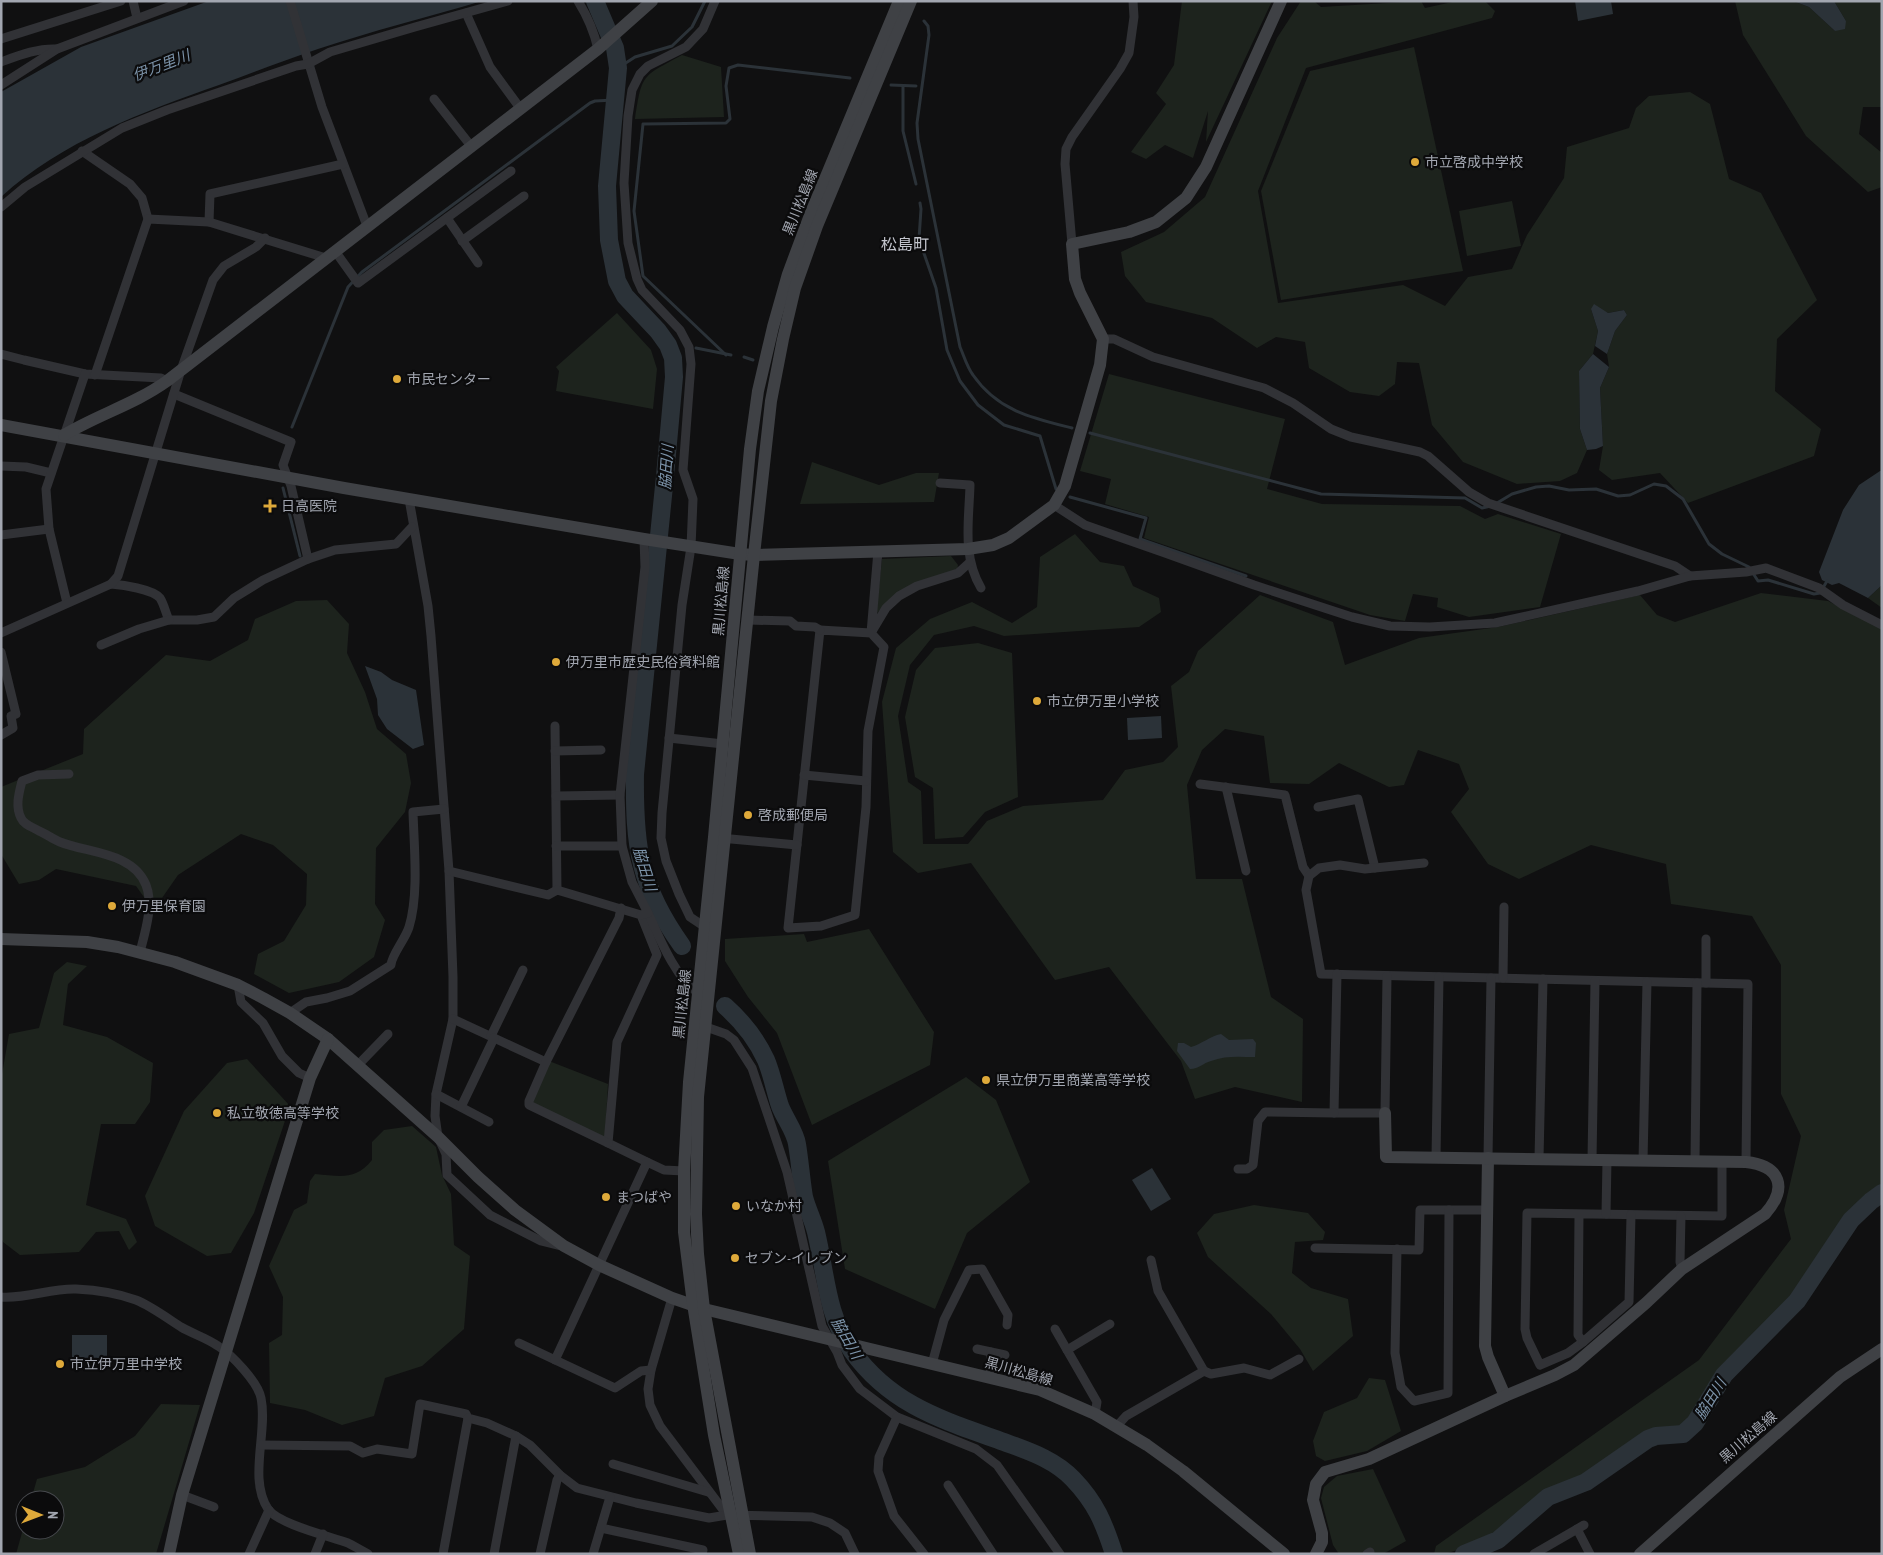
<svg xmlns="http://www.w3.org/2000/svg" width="1883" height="1555" viewBox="0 0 1883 1555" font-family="'PT Sans Narrow','Noto Sans JP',sans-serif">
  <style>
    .green { fill: #1d231d }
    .water { fill: #2b3238 }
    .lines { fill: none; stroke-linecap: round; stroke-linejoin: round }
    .stream { stroke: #2b3238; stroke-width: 3 }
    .river { stroke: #2b3238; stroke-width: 18 }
    .street { stroke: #313236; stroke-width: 9 }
    .secondary { stroke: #3f4145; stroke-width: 12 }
    .poi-dot { fill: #dea93a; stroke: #0b0b0c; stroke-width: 2 }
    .labels { text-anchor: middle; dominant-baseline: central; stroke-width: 4.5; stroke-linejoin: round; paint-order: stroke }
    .poi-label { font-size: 14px; fill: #a2a6b0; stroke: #0b0b0c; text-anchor: start }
    .street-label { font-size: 14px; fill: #a2a6b0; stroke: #0b0b0c }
    .water-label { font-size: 15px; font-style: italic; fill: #7c93a9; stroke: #0b0b0c }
    .quarter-label { font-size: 16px; fill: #c3c5cd; stroke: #0b0b0c }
  </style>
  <rect width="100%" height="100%" fill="#101011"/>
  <g class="green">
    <polygon points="1182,1 1272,1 1206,142 1208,111 1193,158 1165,145 1146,159 1131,152 1166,104 1156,93 1174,65"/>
    <polygon points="1301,1 1314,1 1321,7 1421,1 1425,8 1457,1 1485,1 1495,11 1492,18 1306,68 1258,191 1278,303 1403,285 1445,306 1468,277 1512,269 1527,235 1564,178 1567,147 1629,128 1636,108 1649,96 1690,92 1710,104 1729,179 1761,193 1817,300 1777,339 1775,391 1821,429 1814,456 1688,503 1660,473 1612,480 1599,470 1603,446 1600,388 1609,367 1607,354 1615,331 1627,315 1624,310 1608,313 1591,309 1598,331 1593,354 1579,371 1580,429 1587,450 1577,473 1560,481 1517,484 1463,462 1432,425 1419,363 1397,362 1395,384 1379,396 1350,392 1309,368 1305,342 1276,337 1257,348 1212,318 1146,302 1125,276 1121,252 1164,232 1205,197 1277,38"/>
    <polygon points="1735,1 1793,1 1809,7 1835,31 1846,21 1834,1 1882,1 1882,107 1863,107 1859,134 1882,153 1882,187 1868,192 1806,136 1743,35"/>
    <polygon points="1414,47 1463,271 1281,300 1261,191 1310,71"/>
    <path d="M682,55l39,12 3,50 -89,2c7,-46 7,-42 47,-64z"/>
    <polygon points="1512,201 1521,246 1467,256 1459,211"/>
    <polygon points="617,313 651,350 657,369 653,409 556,391 559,371 556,367"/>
    <polygon points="1109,374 1285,419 1267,489 1322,504 1460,506 1485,519 1498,514 1561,534 1540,607 1469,617 1437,607 1438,598 1413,594 1405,621 1370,615 1144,538 1149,517 1105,504 1111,479 1080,471"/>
    <polygon points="812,462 879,485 916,473 939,473 934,502 800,504"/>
    <polygon points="1075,534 1100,562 1124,566 1133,586 1159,598 1161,612 1139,627 1004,636 974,626 934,635 910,665 898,716 908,782 921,791 923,844 968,844 987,821 1023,806 1103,800 1125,770 1163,762 1178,747 1171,686 1189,672 1198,651 1260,595 1333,622 1345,665 1419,638 1498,627 1640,595 1657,615 1675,622 1761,593 1828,601 1882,629 1882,1189 1853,1213 1794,1298 1722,1373 1685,1430 1650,1434 1497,1537 1445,1554 1434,1554 1436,1546 1699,1360 1791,1239 1784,1210 1801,1136 1781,1094 1781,965 1752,916 1671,904 1666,864 1591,845 1519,879 1488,864 1451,812 1469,789 1459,764 1418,750 1404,785 1389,787 1339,763 1309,784 1270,783 1264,736 1225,729 1202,750 1187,785 1196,879 1242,879 1271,997 1303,1019 1302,1102 1235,1087 1195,1099 1181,1061 1109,967 1055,980 971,863 918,873 893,852 882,702 896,648 930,619 972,602 1012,623 1037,607 1040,557"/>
    <polygon points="951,556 958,565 957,570 896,595 876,614 882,559"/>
    <polygon points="1882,585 1882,608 1868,598"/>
    <polygon points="327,600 349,624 347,653 365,692 377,729 406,754 411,783 405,812 376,848 375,904 385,920 374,957 339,982 289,993 254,974 258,954 284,941 306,905 307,874 273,845 241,834 178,875 162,898 146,900 136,886 56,869 39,880 19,884 1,854 1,787 83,754 84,729 166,655 210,661 248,640 255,619 296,601"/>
    <polygon points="978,643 1012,653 1018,797 985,812 963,837 935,839 933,788 915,777 905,717 916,670 935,648"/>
    <polygon points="869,929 934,1032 930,1065 812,1125 777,1033 748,997 725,961 725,939 804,934 807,942"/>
    <polygon points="67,962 87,966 68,984 63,1025 107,1037 153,1063 150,1102 135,1124 101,1124 86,1205 126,1219 137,1242 129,1250 119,1231 96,1232 79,1252 20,1255 3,1242 1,1237 1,1080 9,1034 39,1028 54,973"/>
    <polygon points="247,1059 290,1106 254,1213 231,1253 207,1256 155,1226 145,1196 184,1111 227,1063"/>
    <polygon points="549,1061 608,1084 605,1138 532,1103"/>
    <polygon points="966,1077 996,1100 1030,1182 967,1233 935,1309 845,1269 828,1161"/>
    <path d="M412,1126l24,21 6,28 9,19 3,51 16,11 -6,73 -42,37 -37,12 -11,38 -32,9 -37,-15 -35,-7 -1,-60 13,-8 1,-38 -14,-31 25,-56 13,-7 3,-22 5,-7c25,2 40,7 57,-14v-18l12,-12z"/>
    <polygon points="1254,1205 1308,1213 1325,1232 1323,1240 1295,1242 1292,1273 1311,1288 1348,1299 1353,1336 1313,1371 1300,1349 1271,1314 1208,1257 1197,1233 1214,1214"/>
    <polygon points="1369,1378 1385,1380 1401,1431 1367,1451 1325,1461 1316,1456 1313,1441 1324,1412 1357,1398"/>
    <polygon points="161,1404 200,1405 156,1554 16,1554 25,1522 25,1530 55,1530 55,1500 31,1500 37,1479 85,1467 135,1436"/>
    <polygon points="1373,1469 1406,1541 1383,1554 1339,1554 1333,1545 1321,1498 1324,1487 1337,1476"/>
  </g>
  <g class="water">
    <path d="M209,1h273c-54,16 -110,30 -164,48 -33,11 -66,24 -99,36 -76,27 -157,56 -218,112v-105l80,-45z"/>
    <polygon points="1575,1 1611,1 1613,14 1578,21"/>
    <polygon points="1793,1 1834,1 1846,21 1845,29 1835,31 1809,7"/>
    <polygon points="1594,304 1608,313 1624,310 1627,315 1615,331 1607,354 1595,346 1598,331 1591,309"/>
    <polygon points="1593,354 1609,367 1600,388 1603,446 1596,449 1587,450 1580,429 1579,371"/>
    <polygon points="1880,471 1882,471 1882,585 1868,598 1839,583 1832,585 1822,580 1819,572 1843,510 1859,485"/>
    <polygon points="365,666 381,672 392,680 416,690 424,745 413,749 387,729 378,715 377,699"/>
    <polygon points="1161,716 1162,738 1128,740 1127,718"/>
    <path d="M1221,1034l8,6 24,-1 3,4 -1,14c-14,0 -29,-2 -44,4 -8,2 -12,8 -21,8l-13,-18 1,-8h6l7,4c11,-3 19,-11 30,-13z"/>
    <polygon points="1152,1168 1171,1199 1151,1211 1132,1180"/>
    <rect x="72" y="1335" width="35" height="23"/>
  </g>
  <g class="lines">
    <g class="stream">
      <path d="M924,21l4,5 1,9 -12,88 1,16 42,208c4,9 7,20 13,28 25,36 59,43 99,53"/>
      <polyline points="618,68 635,57 672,46 692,27 705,1"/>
      <polyline points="891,85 916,86"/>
      <polyline points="903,86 903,131 916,184"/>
      <polyline points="920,203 921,209 919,239 936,288 947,350 960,381 978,405 1004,425 1040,436 1056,489"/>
      <polyline points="696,348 731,355"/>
      <polyline points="726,355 643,276 634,211 643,124 726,123 730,119 726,86 729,68 738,65 850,78"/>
      <polyline points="744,357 753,360"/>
      <polyline points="292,427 348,287 362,272 590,103 595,101 614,100"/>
      <polyline points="1090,433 1321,494 1465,498 1482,508 1491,506"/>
      <polyline points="283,488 300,556"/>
      <polyline points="1070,497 1146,518 1140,539 1246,576"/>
      <polyline points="1497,503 1512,494 1536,487 1549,486 1569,490 1596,489 1618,496 1630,495 1654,484 1666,486 1683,499 1709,544 1722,554 1749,567 1758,581 1768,580 1814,594 1820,593 1827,581"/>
    </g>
    <g class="river">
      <path d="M595,1l20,47 3,20 -11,118 2,54 8,41 8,15 33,35 10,14 5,13 1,19 -9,99 -30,298c-1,72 4,112 47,172"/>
      <path d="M725,1006c18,16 31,32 41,54 6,14 9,31 14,46 5,13 15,25 17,38 3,18 4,35 7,53 3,12 9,23 12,35 10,41 10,83 36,119 40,55 91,69 152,91 24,9 50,17 69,37 23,24 31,44 41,75"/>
      <polyline points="1464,1554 1498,1540 1548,1497 1586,1482 1648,1439 1656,1436 1683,1434 1695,1423 1724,1375 1797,1301 1851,1220 1871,1201 1882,1193"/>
    </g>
    <g class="street">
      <polyline points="133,1 137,18"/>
      <polyline points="290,1 322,107 367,226"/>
      <path d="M578,1c10,16 16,30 20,48"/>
      <polyline points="466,13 490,67 520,108"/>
      <polyline points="1,39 121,1"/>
      <path d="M1,62c19,-7 37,-14 56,-13"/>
      <polyline points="1,85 57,49 184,1"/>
      <polyline points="434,99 471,146"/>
      <polyline points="82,151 130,184 142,198 148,219"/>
      <polyline points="1,207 25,187 122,128 167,110 296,66 308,64 330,52 415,27 508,1"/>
      <polyline points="447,218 478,263"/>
      <polyline points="209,222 210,194 343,164"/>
      <polyline points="462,241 524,196"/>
      <polyline points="1072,244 1065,164 1066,149 1072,137 1120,69 1129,53 1134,17 1133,1"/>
      <polyline points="335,251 358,283 511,171"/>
      <polyline points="1103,339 1114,339 1153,357 1264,388 1293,403 1331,429 1351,437 1420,452 1428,456 1469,492 1488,503 1675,566 1690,576"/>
      <polyline points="1,354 24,360 85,374 161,378 167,381"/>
      <polyline points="95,375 148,219 209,222 326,258"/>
      <polyline points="174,394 291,442 283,465 291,486 308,559"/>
      <polyline points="1,466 26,467 51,473"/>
      <path d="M940,483l30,2c-1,36 -8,71 11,103"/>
      <polyline points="409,499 428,606 431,636 449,871 453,977 453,1019 436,1094 435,1116 438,1137 446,1154 447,1175 490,1215 541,1241 561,1246"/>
      <polyline points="1054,505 1085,525 1165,553 1254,585 1352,617 1390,626 1430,627 1495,623 1638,591 1690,576 1746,572 1766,568 1819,588 1843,605 1882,625"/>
      <polyline points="1,535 49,529"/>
      <polyline points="878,551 871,633 820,630 788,928 821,926 855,915 866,807 868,731 884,647 871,633 886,608 899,596 917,586 958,573 969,563"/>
      <path d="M111,584c12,1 41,5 49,14 4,6 6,16 9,22h28l17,-3 20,-19 29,-18 45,-21 27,-9 61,-6 16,-17"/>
      <polyline points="67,603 49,529 46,489 85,374"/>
      <polyline points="748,620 790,621 796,626 815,627 820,630"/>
      <polyline points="1,633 111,584 118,576 181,370 213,280 224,266 256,247 265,238"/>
      <polyline points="101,645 139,629 169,620"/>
      <polyline points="1,652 16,714 11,716 13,728 1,735"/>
      <polyline points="555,726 557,890"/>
      <polyline points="669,738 723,744"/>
      <polyline points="555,751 601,750"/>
      <path d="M69,774l-31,1 -16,6c-3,12 -7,25 -1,37 3,7 12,9 18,13 7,3 14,8 21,11 27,11 73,10 86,43 8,20 -1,47 -6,67"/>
      <polyline points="804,775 866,781"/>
      <polyline points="1200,784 1285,795 1303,867 1309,876"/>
      <polyline points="1226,787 1246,871"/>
      <polyline points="556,796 620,795"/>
      <polyline points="1318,807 1358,799 1375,868"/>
      <polyline points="720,838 797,845"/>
      <polyline points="556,846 622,846"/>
      <polyline points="1424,863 1365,869 1340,865 1319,868 1309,876 1306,890 1321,974 1748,984 1746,1162"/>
      <polyline points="449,871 548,895 557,890 641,915 657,955 617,1042 608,1143 647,1162"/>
      <path d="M648,913c11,24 28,66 50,80"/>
      <polyline points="641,915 648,913 632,882 622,846 620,795 645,567 644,539"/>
      <polyline points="705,927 690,917 679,894 666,861 661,838 662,813 682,605 691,547 693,499 683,470 691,364 689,347 680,330 642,290 637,279 628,243 624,183 628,116 632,90 640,74 648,66 686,47 703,29 715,1"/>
      <polyline points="1706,939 1706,983"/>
      <polyline points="1337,974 1334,1113 1385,1113 1387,976"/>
      <polyline points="1503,978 1504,907"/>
      <polyline points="238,985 241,1002 263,1023 282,1056 299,1073 310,1078"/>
      <path d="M290,1013l16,-11 21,-4 23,-7 41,-26c0,-9 15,-27 18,-38 10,-32 5,-81 4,-115l31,-3"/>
      <polyline points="453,1019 546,1062"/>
      <polyline points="706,1027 726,1034 734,1040 752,1068 787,1172 822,1326 837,1352 842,1365 860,1389 897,1417 976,1449 997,1465 1060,1554"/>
      <polyline points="491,1036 523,970"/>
      <polyline points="358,1065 388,1034"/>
      <polyline points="436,1094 489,1122"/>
      <polyline points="461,1107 494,1038"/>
      <polyline points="608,1143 529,1105 529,1101 546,1062 619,918 621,908"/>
      <polyline points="1436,1158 1439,977"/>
      <polyline points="1488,1158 1491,978"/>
      <polyline points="1539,1159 1543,979"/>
      <polyline points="1592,1160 1595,981"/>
      <polyline points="1643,1161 1647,982"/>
      <polyline points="1695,1162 1697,983"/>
      <polyline points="1238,1169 1247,1169 1253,1165 1258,1121 1265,1112 1334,1113"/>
      <path d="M1579,1214l-1,121 5,7 -15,11 -28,12 -13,-27 -2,-9 2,-116c65,1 130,2 195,3v-54"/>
      <polyline points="1606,1214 1607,1160"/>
      <polyline points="1681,1216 1680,1262 1682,1269"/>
      <polyline points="1315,1248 1419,1250 1420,1210 1487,1210"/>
      <polyline points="1397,1249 1395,1353 1401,1387 1414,1401 1448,1393 1449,1210"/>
      <polyline points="1151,1260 1158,1291 1204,1371"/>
      <path d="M1,1297c26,2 50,-9 75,-8 21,1 41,4 60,11 15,6 31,18 45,27 12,7 26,11 37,19 13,8 40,36 43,52 7,34 -13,81 7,111 10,15 61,27 80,34 6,3 13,7 20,11"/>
      <polyline points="672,1298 651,1370 648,1389 650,1405 660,1426 727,1515"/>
      <polyline points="1055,1329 1097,1402 1095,1414"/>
      <polyline points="1583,1342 1629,1302 1631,1215"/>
      <polyline points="519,1343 615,1388 641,1371 651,1370"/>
      <polyline points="977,1349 1005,1355"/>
      <polyline points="1067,1350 1110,1324"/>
      <polyline points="555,1360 647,1162 664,1170 684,1171"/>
      <polyline points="932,1364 944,1320 969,1270 982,1269 1008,1315 1007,1325"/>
      <polyline points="990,1378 991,1352"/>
      <polyline points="897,1417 879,1457 878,1471 894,1516 924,1554"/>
      <polyline points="1117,1426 1126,1416 1204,1371 1211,1374 1244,1368 1270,1375 1299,1359"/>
      <polyline points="261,1445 350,1446 363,1453 377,1449 412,1454 420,1404 466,1414 468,1418 487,1423 516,1436 530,1445 560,1475 577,1488 636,1503 709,1518 727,1515 812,1517 830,1523 845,1533 855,1554"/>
      <polyline points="613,1464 708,1492"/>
      <polyline points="948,1485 993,1554"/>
      <polyline points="182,1495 214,1507"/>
      <polyline points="601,1528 703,1550 702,1554"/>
      <polyline points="1577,1529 1590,1554"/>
      <polyline points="249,1554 269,1510"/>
      <polyline points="315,1554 323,1534"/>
      <polyline points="443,1554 468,1418"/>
      <polyline points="494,1554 516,1436"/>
      <polyline points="540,1554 557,1480 560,1475"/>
      <polyline points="593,1554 610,1497"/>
      <polyline points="1367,1554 1370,1552"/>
      <polyline points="1534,1554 1584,1525"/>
    </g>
    <g class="secondary">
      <polyline points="1,425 344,488 644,539 740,554 754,555 968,549 993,545 1009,538 1054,505 1065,486 1100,365 1103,339 1080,293 1075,279 1072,244 1129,232 1156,222 1186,198 1206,167 1281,1"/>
      <path d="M64,435c33,-20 71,-31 103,-54l431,-332 54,-48"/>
      <polyline points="1,939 87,942 118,947 175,962 238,985 263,998 290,1013 328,1039 438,1137 478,1177 515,1210 564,1246 599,1265 672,1298 704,1309 1040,1390 1095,1414 1147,1445 1183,1471 1284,1554"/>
      <polyline points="1488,1158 1485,1346 1488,1357 1505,1396"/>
      <polyline points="169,1554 182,1495 310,1078 328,1039"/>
      <polyline points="739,1554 714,1435 693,1304 684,1232 684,1171 689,1082 714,837 750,449 758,391 773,327 788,274 810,215 899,1"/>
      <polyline points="750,1554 704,1309 698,1254 696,1214 698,1097 754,555 771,401 783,339 795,288 817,226 911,1"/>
      <path d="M1316,1554l6,-12v-9l-9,-33 3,-16 9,-12 44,-13 136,-63 50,-21 19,-10 72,-62 36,-34 83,-55c23,-26 16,-48 -19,-52l-360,-5 -1,-44"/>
      <polyline points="1640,1554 1840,1377 1882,1349"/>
    </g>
  </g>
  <g class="poi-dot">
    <circle cx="1415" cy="162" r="5"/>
    <circle cx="397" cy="379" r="5"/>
    <path d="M267.5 498.5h5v5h5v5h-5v5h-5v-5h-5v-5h5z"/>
    <circle cx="556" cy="662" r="5"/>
    <circle cx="1037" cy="701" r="5"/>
    <circle cx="748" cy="815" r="5"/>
    <circle cx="112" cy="906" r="5"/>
    <circle cx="986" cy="1080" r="5"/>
    <circle cx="217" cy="1113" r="5"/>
    <circle cx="606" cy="1197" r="5"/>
    <circle cx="736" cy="1206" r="5"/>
    <circle cx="735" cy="1258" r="5"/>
    <circle cx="60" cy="1364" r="5"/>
  </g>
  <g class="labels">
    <g class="poi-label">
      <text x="1425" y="162">市立啓成中学校</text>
      <text x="407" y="379">市民センター</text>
      <text x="281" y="506">日高医院</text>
      <text x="566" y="662">伊万里市歴史民俗資料館</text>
      <text x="1047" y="701">市立伊万里小学校</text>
      <text x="758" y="815">啓成郵便局</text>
      <text x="122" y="906">伊万里保育園</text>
      <text x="996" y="1080">県立伊万里商業高等学校</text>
      <text x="227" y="1113">私立敬徳高等学校</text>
      <text x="616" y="1197">まつばや</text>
      <text x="746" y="1206">いなか村</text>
      <text x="745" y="1258">セブン-イレブン</text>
      <text x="70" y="1364">市立伊万里中学校</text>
    </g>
    <g class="street-label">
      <text transform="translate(800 202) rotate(-68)">黒川松島線</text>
      <text transform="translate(721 601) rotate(-85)">黒川松島線</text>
      <text transform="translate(682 1004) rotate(-84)">黒川松島線</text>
      <text transform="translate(1019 1371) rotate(16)">黒川松島線</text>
      <text transform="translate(1748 1437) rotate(-41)">黒川松島線</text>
    </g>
    <g class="water-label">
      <text transform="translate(161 65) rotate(-21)">伊万里川</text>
      <text transform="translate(666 467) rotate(-86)">脇田川</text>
      <text transform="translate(645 869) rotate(73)">脇田川</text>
      <text transform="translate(847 1338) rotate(60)">脇田川</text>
      <text transform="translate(1710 1399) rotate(-58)">脇田川</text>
    </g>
    <g class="quarter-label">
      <text x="905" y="244">松島町</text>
    </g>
  </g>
  <rect width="1883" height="1555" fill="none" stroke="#a2a6b0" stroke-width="5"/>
  <g transform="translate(40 1515) rotate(91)"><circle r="24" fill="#0b0b0c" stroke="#47494e"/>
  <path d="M0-4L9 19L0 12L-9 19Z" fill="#dea93a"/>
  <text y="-8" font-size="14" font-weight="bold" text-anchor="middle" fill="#a2a6b0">N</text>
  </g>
</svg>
